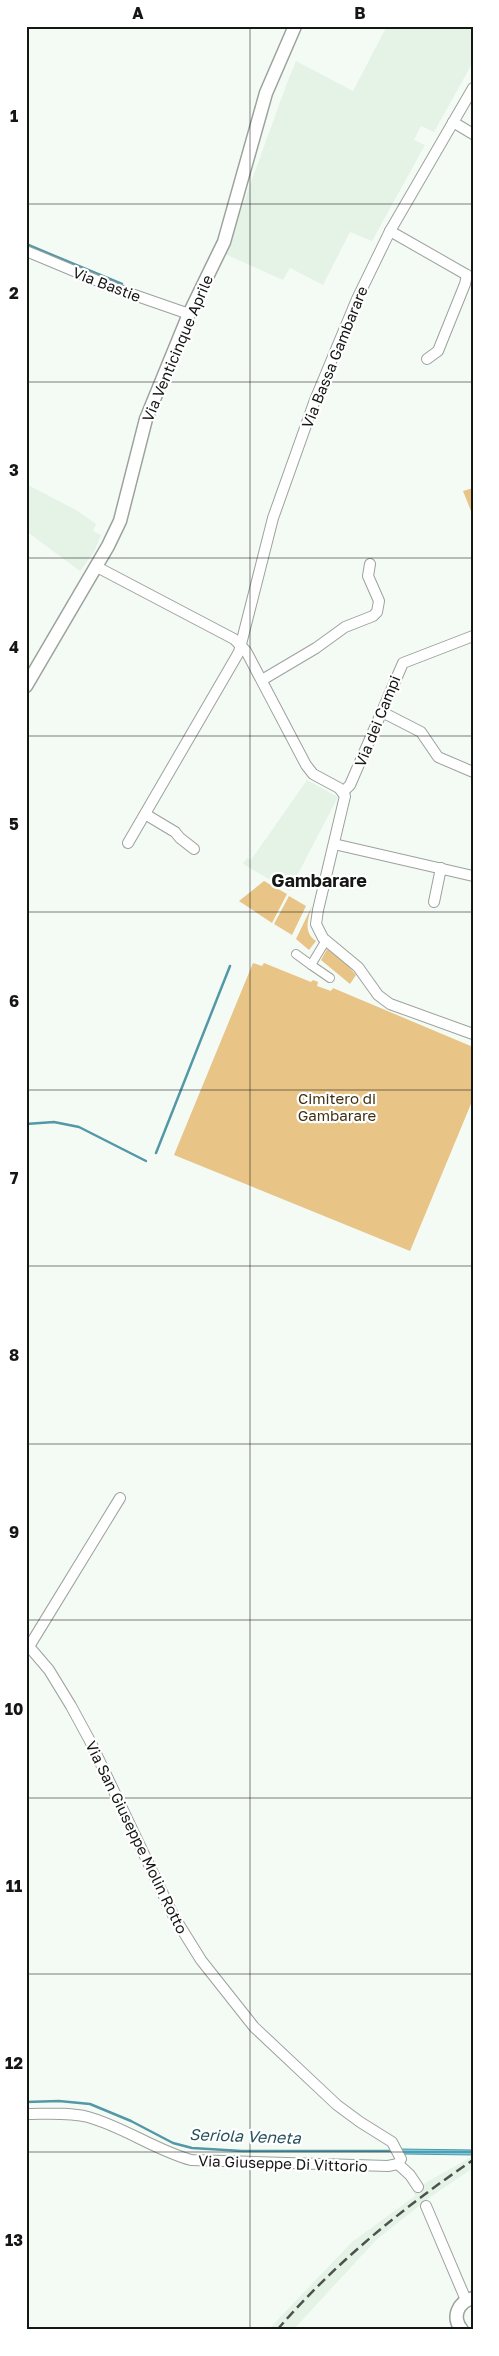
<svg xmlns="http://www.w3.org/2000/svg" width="499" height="2356" viewBox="0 0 499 2356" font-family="'Golos Text',sans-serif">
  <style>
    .built { fill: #e5f2e6 }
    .green { fill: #e8c486 }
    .water { fill: #6fcfe6; stroke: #5498a7 }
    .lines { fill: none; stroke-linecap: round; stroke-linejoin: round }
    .stream { stroke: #5498a7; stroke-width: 2.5 }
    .pedestrian-casing { stroke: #9ca29d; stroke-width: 10 }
    .minor-casing { stroke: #9ca29d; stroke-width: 12 }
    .tertiary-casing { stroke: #9ca29d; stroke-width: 15 }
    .pedestrian { stroke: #fff; stroke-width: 8 }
    .minor { stroke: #fff; stroke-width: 10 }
    .tertiary { stroke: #fff; stroke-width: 12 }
    .rail { stroke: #4e514e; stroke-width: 2.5; stroke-dasharray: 10 5; stroke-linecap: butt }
    .grid { fill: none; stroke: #151715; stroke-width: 1; stroke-opacity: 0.55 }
    .labels { text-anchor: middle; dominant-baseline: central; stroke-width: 4.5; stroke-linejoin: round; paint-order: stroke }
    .street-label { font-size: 15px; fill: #151715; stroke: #fff }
    .park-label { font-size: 15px; fill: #403012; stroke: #fff }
    .water-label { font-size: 16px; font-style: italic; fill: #28535d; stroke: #fff }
    .quarter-label { font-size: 18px; font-weight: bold; fill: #151715; stroke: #fff }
    .neatline { fill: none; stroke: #151715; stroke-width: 2 }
    .grid-label { font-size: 16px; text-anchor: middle; font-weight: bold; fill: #151715 }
  </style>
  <rect width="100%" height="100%" fill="#f4fbf5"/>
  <g class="built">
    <polygon points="387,26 473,26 473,62 434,132 421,126 414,140 425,145 372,241 350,232 323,285 290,268 283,280 225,254 287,83 296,61 353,91"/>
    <polygon points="26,484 76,510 96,524 93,531 101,535 94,552 80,571 26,531"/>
    <polygon points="307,780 338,797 289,891 243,864 247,858 251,860"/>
    <polygon points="473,2156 473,2168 429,2198 376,2240 293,2330 268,2330 352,2242 415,2196 413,2190"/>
  </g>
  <g class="green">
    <polygon points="473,488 473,516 463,491"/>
    <polygon points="264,881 287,894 272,923 239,901"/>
    <polygon points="289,896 306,906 292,935 274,924"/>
    <path d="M312,906c-4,13 -9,26 4,35l-7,9 -13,-11z"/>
    <polygon points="327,949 346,963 356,975 350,984 321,960"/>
    <polygon points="253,963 262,966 264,963 311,982 313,980 318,982 317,986 331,991 333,988 473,1047 473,1099 410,1251 174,1155"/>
  </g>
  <polygon class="water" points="400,2149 473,2150 473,2155 404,2154"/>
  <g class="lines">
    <g class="stream">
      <polyline points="26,244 122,284"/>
      <polyline points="26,1124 54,1122 79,1127 146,1161"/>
      <polyline points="156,1153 230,966"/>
      <polyline points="26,2102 59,2101 90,2104 131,2121 173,2143 192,2148 242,2151 394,2151"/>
    </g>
    <g class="pedestrian-casing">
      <g id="pedestrian">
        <polyline points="326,940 311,965 330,978"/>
        <polyline points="296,954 311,965"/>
      </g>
    </g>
    <g class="minor-casing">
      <g id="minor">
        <polyline points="453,122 473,134"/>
        <polyline points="390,231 467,275"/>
        <polyline points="26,251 117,289 189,314"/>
        <polyline points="427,359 438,351 465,284 467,275"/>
        <polyline points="97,567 234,639 246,651 306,765 313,774 339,788 345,796 318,910 316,924 323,938 358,967 378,995 390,1004 473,1034"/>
        <polyline points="262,680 316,648 345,627 373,616 377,612 379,601 368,576 370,564"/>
        <polyline points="382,712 421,732 438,757 473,772"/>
        <polyline points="343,792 350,785 403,663 473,636"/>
        <polyline points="145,814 175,832 180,838 194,849"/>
        <polyline points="128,843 239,652 273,518 315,400 357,299 390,231 473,88"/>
        <polyline points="334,844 473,876"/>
        <polyline points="434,902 441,868"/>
        <polyline points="26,1643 49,1670 71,1706 90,1741 173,1915 201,1960 254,2027 337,2105 360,2122 392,2142 401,2159 398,2164 410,2175 418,2187"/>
        <polyline points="30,1645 120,1498"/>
        <path d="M26,2114c21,0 42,-2 62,3 36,10 67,33 103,43l197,6 10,-2"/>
        <polyline points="426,2206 466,2300"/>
      </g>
    </g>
    <g class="tertiary-casing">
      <g id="tertiary">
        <polyline points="26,686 108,546 120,521 146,419 189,314 224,242 266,93 295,26"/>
        <path d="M462,2330c-11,-13 -4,-28 11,-32"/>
      </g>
    </g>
    <use href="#pedestrian" class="pedestrian"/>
    <use href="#minor" class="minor"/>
    <use href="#tertiary" class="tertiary"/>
    <path class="rail" d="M277,2330c57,-66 124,-121 196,-170"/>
  </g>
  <path class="grid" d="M250,26v2304M26,204h447M26,382h447M26,558h447M26,736h447M26,912h447M26,1090h447M26,1266h447M26,1444h447M26,1620h447M26,1798h447M26,1974h447M26,2152h447"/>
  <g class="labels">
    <g class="street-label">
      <text transform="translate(107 284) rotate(21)">Via Bastie</text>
      <text transform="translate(177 348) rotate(-67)">Via Venticinque Aprile</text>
      <text transform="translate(334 357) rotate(-68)">Via Bassa Gambarare</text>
      <text transform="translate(377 721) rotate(-68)">Via dei Campi</text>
      <text transform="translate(137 1837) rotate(64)">Via San Giuseppe Molin Rotto</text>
      <text transform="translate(283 2163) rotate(2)">Via Giuseppe Di Vittorio</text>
    </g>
    <g class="park-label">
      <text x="337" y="1098">Cimitero di<tspan x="337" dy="17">Gambarare</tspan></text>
    </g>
    <g class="water-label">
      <text transform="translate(245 2136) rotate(2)">Seriola Veneta</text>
    </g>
    <g class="quarter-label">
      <text x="319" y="880">Gambarare</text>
    </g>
  </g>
  <rect width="499" height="2356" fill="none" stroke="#ffffff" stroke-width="55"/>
  <rect x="28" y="28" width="444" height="2300" class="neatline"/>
  <g class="grid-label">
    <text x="138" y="19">A</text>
    <text x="360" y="19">B</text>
    <text x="14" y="122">1</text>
    <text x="14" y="299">2</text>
    <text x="14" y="476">3</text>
    <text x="14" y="653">4</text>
    <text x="14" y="830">5</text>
    <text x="14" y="1007">6</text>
    <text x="14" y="1184">7</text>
    <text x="14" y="1361">8</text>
    <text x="14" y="1538">9</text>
    <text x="14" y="1715">10</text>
    <text x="14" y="1892">11</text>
    <text x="14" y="2069">12</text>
    <text x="14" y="2246">13</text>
  </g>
</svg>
